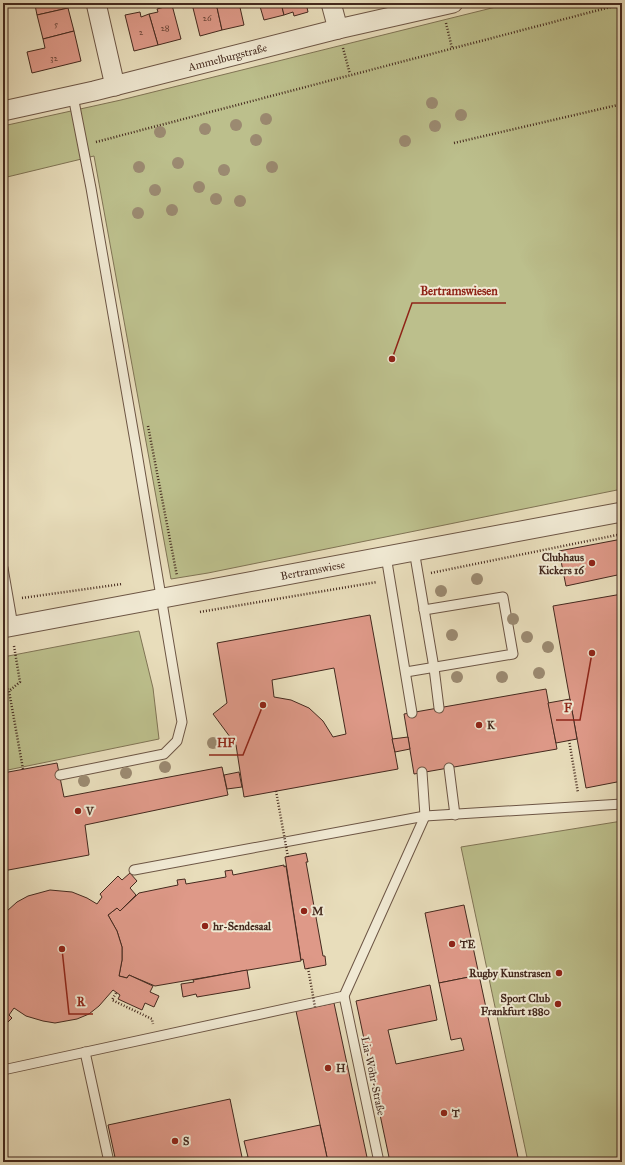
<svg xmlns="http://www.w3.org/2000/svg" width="625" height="1165" viewBox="0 0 625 1165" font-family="'IM FELL Great Primer',serif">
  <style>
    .green { fill: #bcbf8c; stroke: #807455 }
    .building { fill: #de9988; stroke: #44291e; fill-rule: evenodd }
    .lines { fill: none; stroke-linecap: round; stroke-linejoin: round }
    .lane-casing { stroke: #6d5645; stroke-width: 11 }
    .street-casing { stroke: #6d5645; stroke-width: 21 }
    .path { stroke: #44291e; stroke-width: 2.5; stroke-dasharray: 1 2; stroke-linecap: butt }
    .lane { stroke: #f0e9d3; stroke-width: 9 }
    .street { stroke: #f0e9d3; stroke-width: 19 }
    .path-bridge { stroke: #44291e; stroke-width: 2.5; stroke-dasharray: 1 2; stroke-linecap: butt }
    .tree { fill: #9b8a71 }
    .poi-dot { fill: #8f2418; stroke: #f0e9d3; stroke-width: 1.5 }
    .labels { text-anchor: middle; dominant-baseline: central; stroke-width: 4; stroke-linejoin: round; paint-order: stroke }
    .number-label { font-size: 9px; fill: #6a4538 }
    .street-label { font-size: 11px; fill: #44291e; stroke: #f0e9d3 }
    .poi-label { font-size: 11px; font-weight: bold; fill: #44291e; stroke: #f0e9d3; text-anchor: start }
    .leader { fill: none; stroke: #8f2418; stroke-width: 1.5 }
    .callout-dot { fill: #8f2418; stroke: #f0e9d3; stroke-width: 1.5 }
    .callout-label { font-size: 12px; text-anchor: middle; font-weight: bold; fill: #8f2418; stroke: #f0e9d3; stroke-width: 4; stroke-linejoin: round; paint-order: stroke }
  </style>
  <rect width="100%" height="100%" fill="#e8ddbb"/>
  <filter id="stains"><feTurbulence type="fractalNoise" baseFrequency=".005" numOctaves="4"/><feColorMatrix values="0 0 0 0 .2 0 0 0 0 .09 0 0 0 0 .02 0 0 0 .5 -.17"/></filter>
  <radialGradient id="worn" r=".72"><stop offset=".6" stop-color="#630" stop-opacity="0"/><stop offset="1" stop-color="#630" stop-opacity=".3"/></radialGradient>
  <g class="green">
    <polygon points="512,3 622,3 622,489 208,573 171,579 94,156 3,178 3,126 121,100"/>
    <polygon points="139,631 153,688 159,739 3,771 3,657"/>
    <polygon points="622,821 622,1162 528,1162 461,847"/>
  </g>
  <g class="building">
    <polygon points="28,3 67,3 68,8 37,15 35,5 28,7"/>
    <polygon points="198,3 216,3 222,30 200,36 192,4"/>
    <polygon points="216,3 239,3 244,25 222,30"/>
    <polygon points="259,3 281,3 284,15 264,20"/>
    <polygon points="281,3 306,3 308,12 294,16 293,12 284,15"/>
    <polygon points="172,5 181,39 158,45 149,14 158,12 157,9"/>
    <polygon points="68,8 74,31 43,39 37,15"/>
    <polygon points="140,12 141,17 149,14 158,45 134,51 125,15"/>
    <polygon points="74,31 81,61 32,73 27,52 45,48 43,39"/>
    <polygon points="622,539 622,574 566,586 559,551"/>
    <polygon points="622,594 622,781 586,788 553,606"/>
    <path d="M370,615l28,154 -154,28 -8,-52 -23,-31 14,-11 -10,-60zM334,668l12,66 -13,3 -10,-16 -14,-13 -18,-8 -17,-3 -2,-17z"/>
    <polygon points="546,689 557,749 414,774 404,714"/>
    <polygon points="570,699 577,739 556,743 548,703"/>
    <polygon points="408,737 410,749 395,752 392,739"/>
    <polygon points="57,763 64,797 222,767 228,795 85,825 89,855 3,871 3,773"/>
    <polygon points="239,772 242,787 227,789 224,775"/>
    <polygon points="306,853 308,862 306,862 323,956 325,956 326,965 305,969 303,959 301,960 285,857"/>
    <polygon points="284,865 284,867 286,866 301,961 155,986 129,975 127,978 119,976 122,960 122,947 117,931 108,915 117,908 120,911 139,893 178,885 177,880 185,879 186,884 226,877 225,871 232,870 233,875"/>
    <polygon points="130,873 137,881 130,888 136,895 120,911 117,908 108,915 117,931 122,947 122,960 119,976 127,978 129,975 153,986 150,992 159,996 154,1007 145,1003 142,1010 118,999 120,995 113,990 99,1006 89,1014 77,1019 55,1023 43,1021 26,1016 14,1008 9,1015 12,1018 3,1027 3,916 7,911 17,902 28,896 50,890 72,892 87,898 97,904 102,897 100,894 118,876 122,880"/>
    <polygon points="464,905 479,975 439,983 425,913"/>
    <polygon points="247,970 250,988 197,997 196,994 183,997 181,984 194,982 193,980"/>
    <polygon points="479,975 519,1162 390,1162 356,1001 430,985 437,1020 388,1030 396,1064 464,1050 461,1038 451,1040 439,983"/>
    <polygon points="334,1003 368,1162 328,1162 296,1011"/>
    <polygon points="230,1099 243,1162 116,1162 108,1125"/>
    <polygon points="320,1125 328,1162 243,1162 242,1158 248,1157 244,1141"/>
  </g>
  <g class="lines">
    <g class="lane-casing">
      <g id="lane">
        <polyline points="414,550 434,668 439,708"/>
        <polyline points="386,556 412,713"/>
        <polyline points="3,568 13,626"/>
        <polyline points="406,672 513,654 503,597 424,610"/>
        <polyline points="449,768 455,815"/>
        <polyline points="60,775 164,754 177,741 182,722 136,447 91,188 73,96"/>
        <polyline points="134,870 425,816 622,804"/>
        <polyline points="344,996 379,1162"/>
        <polyline points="85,1052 109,1162"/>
        <polyline points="3,1070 344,996 425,816 422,772"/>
      </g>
    </g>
    <g class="street-casing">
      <g id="street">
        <polyline points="96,3 115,86"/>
        <polyline points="331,3 338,29"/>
        <path id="s1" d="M3,111l91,-20 244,-62 115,-26"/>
        <path id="s2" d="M3,628l619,-116"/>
      </g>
    </g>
    <g class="path">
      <polyline points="617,3 622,15"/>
      <polyline points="446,23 452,48"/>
      <polyline points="343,48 350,74"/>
      <polyline points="96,142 618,5"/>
      <polyline points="454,143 622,104"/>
      <polyline points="148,426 177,576"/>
      <polyline points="431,573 622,534"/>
      <polyline points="22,598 122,584"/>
      <polyline points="200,612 377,582"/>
      <polyline points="14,646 20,682 9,691 23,769"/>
      <polyline points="3,685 9,691"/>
      <polyline points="569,740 578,793"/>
      <polyline points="116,993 112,1000 152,1019 153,1024"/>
    </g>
    <use href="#lane" class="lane"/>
    <use href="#street" class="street"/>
    <g class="path-bridge">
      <polyline points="276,791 288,857"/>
      <polyline points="308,968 315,1007"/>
    </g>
  </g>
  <g class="tree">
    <circle cx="432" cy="103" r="6"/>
    <circle cx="461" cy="115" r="6"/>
    <circle cx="266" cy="119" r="6"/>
    <circle cx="236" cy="125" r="6"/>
    <circle cx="435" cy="126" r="6"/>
    <circle cx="205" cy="129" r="6"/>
    <circle cx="160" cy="132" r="6"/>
    <circle cx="256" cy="140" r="6"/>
    <circle cx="405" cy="141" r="6"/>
    <circle cx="178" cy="163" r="6"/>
    <circle cx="139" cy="167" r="6"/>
    <circle cx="272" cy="167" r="6"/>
    <circle cx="224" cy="170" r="6"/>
    <circle cx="199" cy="187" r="6"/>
    <circle cx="155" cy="190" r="6"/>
    <circle cx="216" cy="199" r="6"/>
    <circle cx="240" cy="201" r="6"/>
    <circle cx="172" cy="210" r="6"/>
    <circle cx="138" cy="213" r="6"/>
    <circle cx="477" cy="579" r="6"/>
    <circle cx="441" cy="591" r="6"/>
    <circle cx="513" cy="619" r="6"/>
    <circle cx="452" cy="635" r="6"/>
    <circle cx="527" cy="637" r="6"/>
    <circle cx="548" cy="647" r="6"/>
    <circle cx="539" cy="673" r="6"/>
    <circle cx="457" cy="677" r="6"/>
    <circle cx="502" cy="677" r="6"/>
    <circle cx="213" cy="743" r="6"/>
    <circle cx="165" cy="767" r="6"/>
    <circle cx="126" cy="773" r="6"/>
    <circle cx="84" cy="781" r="6"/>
  </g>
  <g class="poi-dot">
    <circle cx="592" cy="563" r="4"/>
    <circle cx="479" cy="725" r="4"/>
    <circle cx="78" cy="811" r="4"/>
    <circle cx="304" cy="911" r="4"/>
    <circle cx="205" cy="926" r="4"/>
    <circle cx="452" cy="944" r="4"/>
    <circle cx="559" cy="973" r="4"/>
    <circle cx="558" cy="1004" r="4"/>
    <circle cx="328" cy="1068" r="4"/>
    <circle cx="444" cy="1113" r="4"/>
    <circle cx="175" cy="1141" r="4"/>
  </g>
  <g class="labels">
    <g class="number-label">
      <text x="207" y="17">26</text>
      <text x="56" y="23">5</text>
      <text x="165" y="27">28</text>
      <text x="141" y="31">2</text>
      <text x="54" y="57">32</text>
    </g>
    <g class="street-label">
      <text stroke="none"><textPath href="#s1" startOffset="231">Ammelburgstraße</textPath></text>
      <text stroke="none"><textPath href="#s2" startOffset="315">Bertramswiese</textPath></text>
      <text transform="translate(373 1076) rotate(78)">Lia-Wöhr-Straße</text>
    </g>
    <g class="poi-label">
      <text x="584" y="557" text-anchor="end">Clubhaus<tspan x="584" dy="13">Kickers 16</tspan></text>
      <text x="487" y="725">K</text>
      <text x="86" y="811">V</text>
      <text x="312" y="911">M</text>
      <text x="213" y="926">hr-Sendesaal</text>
      <text x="460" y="944">TE</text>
      <text x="551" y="973" text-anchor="end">Rugby Kunstrasen</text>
      <text x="550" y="998" text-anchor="end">Sport Club<tspan x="550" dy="13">Frankfurt 1880</tspan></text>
      <text x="336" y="1068">H</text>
      <text x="452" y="1113">T</text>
      <text x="183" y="1141">S</text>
    </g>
  </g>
  <path class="leader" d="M392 359L412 303H506M592 653L580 720H556M263 705L243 755H209M62 949L69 1014H93"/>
  <g class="callout-dot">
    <circle cx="392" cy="359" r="4"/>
    <circle cx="592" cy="653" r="4"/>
    <circle cx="263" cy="705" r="4"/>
    <circle cx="62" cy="949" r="4"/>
  </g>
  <g class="callout-label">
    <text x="459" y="295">Bertramswiesen</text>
    <text x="568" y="712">F</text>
    <text x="226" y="747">HF</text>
    <text x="81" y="1006">R</text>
  </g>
  <rect width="625" height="1165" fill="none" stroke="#e8ddbb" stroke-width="16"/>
  <rect x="4" y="4" width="617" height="1157" fill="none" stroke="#44291e" stroke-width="2"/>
  <rect x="8" y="8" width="609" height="1149" fill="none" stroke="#44291e"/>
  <rect width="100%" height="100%" filter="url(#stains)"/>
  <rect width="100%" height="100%" fill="url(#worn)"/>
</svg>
